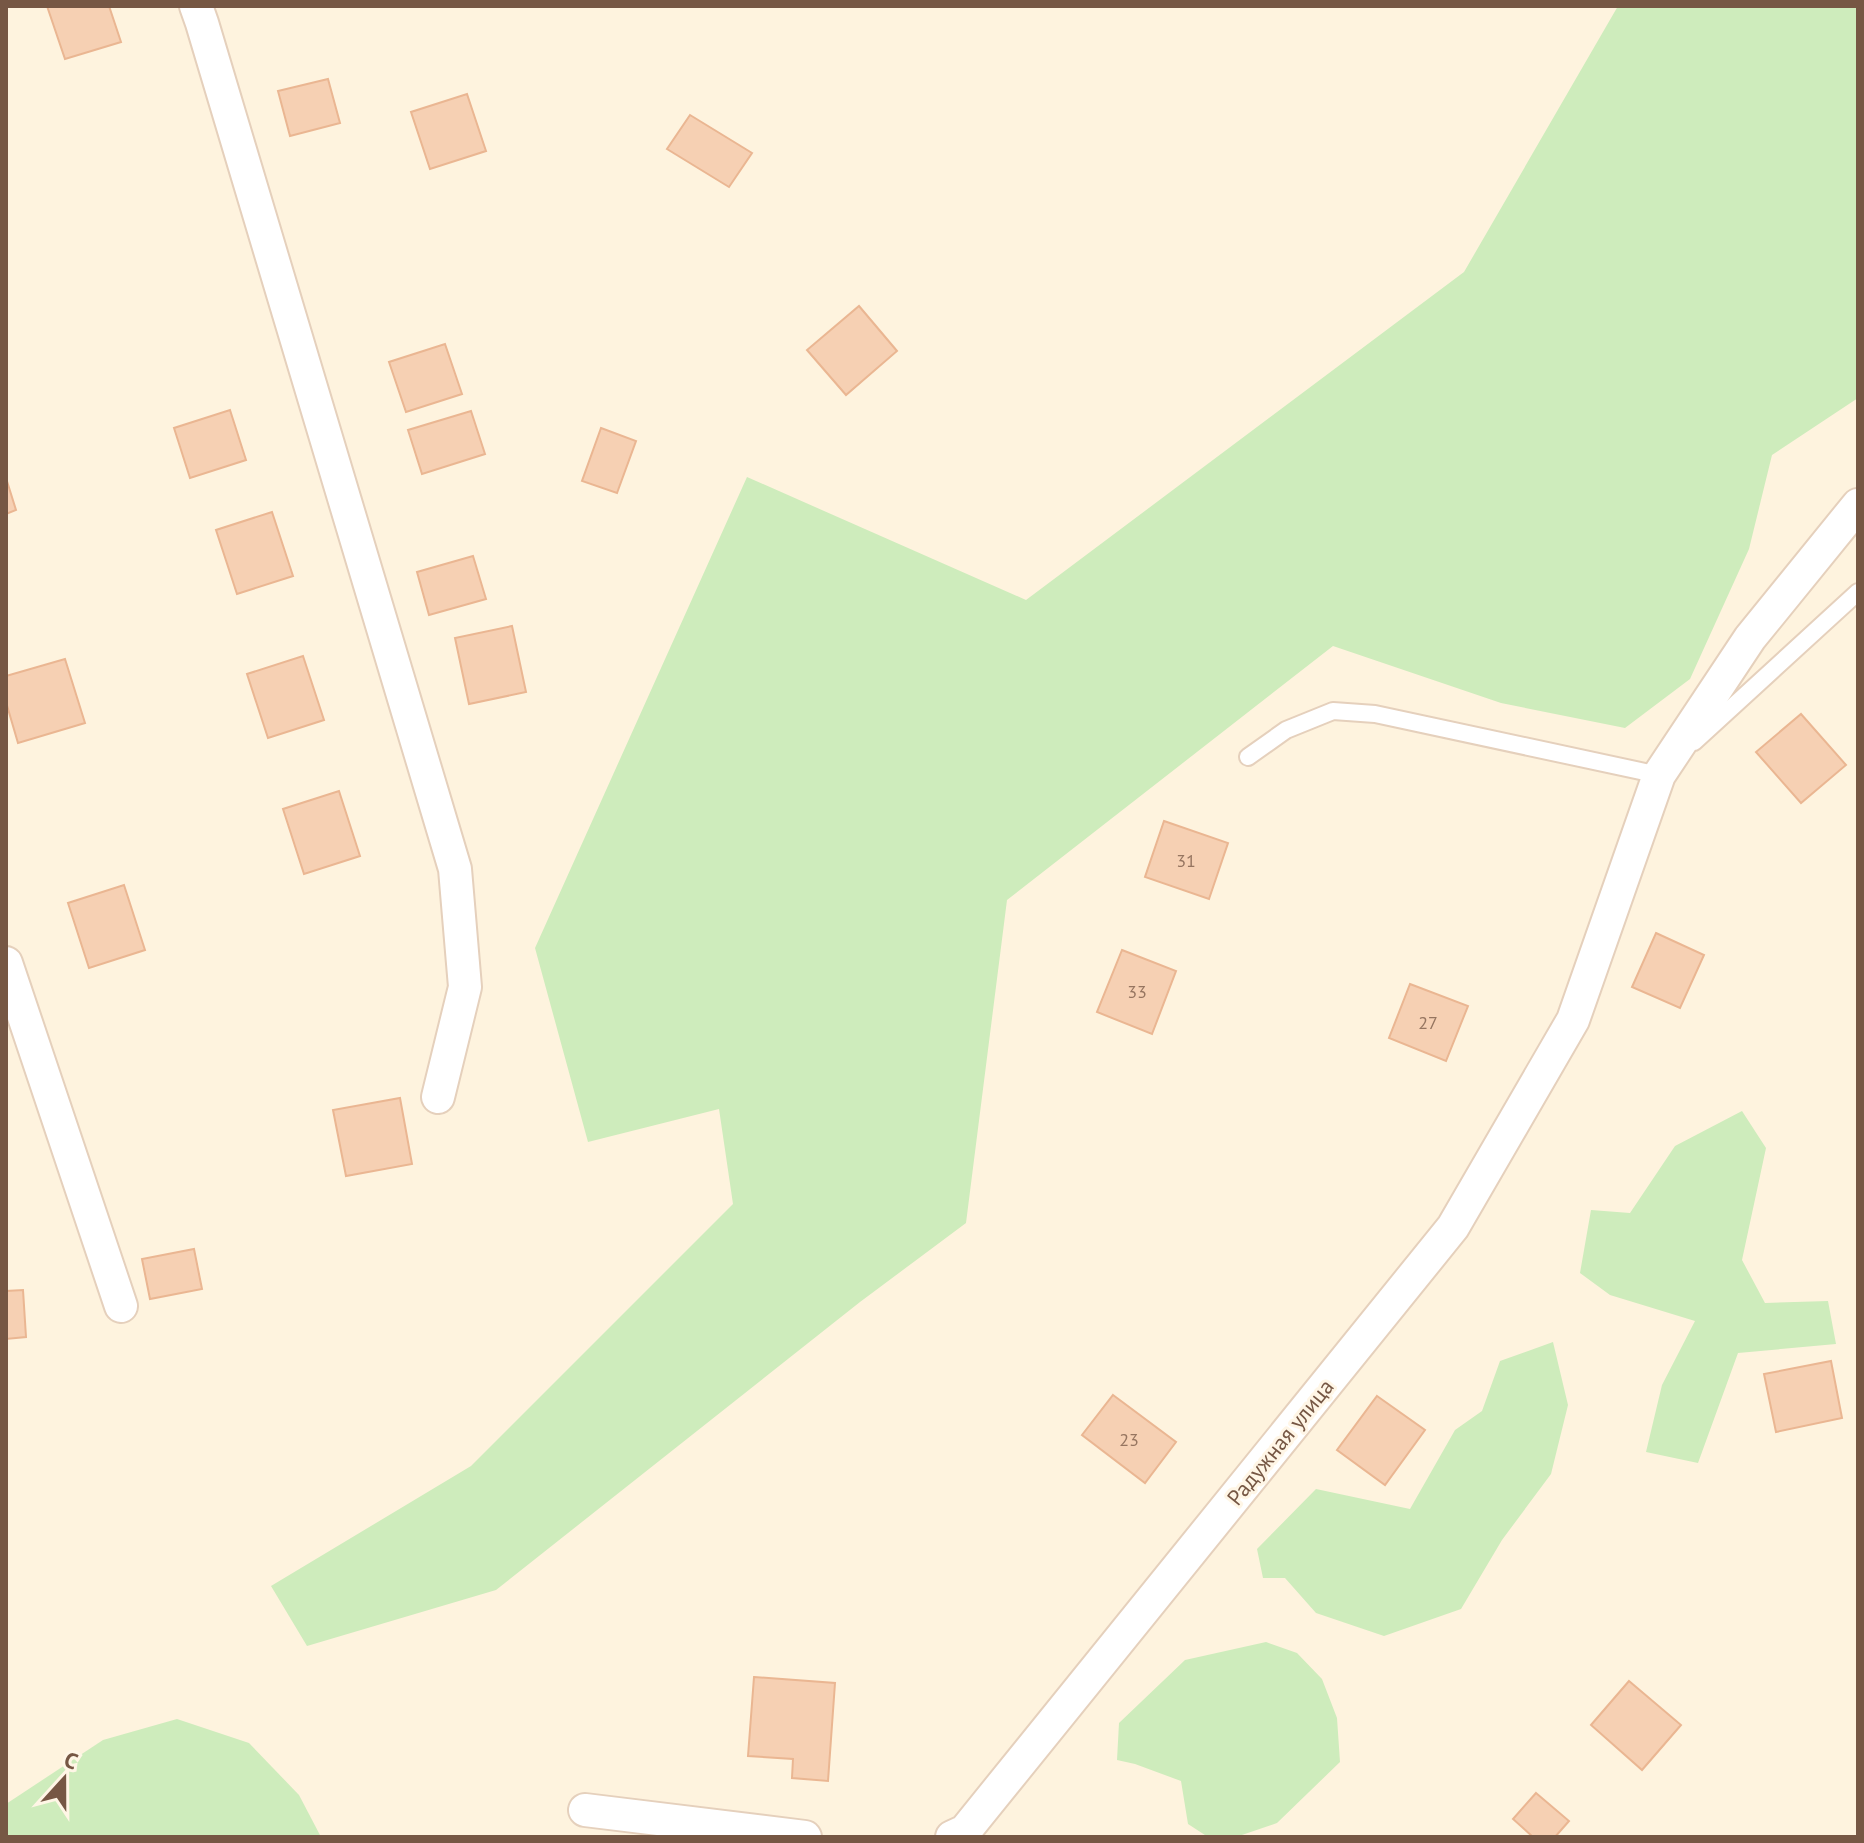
<svg xmlns="http://www.w3.org/2000/svg" width="1864" height="1843" viewBox="0 0 1864 1843" font-family="'PT Sans',sans-serif">
  <style>
    .green { fill: #ceecbc }
    .building { fill: #f6d0b3; stroke: #eab692; stroke-width: 2 }
    .lines { fill: none; stroke-linecap: round; stroke-linejoin: round }
    .service-casing { stroke: #e5d0bc; stroke-width: 20 }
    .minor-casing { stroke: #e5d0bc; stroke-width: 36 }
    .service { stroke: #fff; stroke-width: 16 }
    .minor { stroke: #fff; stroke-width: 32 }
    .labels { text-anchor: middle; dominant-baseline: central; stroke-width: 6; stroke-linejoin: round; paint-order: stroke }
    .number-label { font-size: 18px; fill: #967560 }
    .street-label { font-size: 22px; fill: #765744; stroke: #fff6e6 }
  </style>
  <rect width="100%" height="100%" fill="#fef3de"/>
  <g class="green">
    <polygon points="1618,6 1858,6 1858,398 1772,455 1749,549 1690,679 1625,728 1501,703 1333,646 1007,900 966,1223 860,1302 496,1590 307,1646 271,1586 471,1466 733,1204 719,1109 588,1142 535,948 747,477 1026,600 1464,272"/>
    <polygon points="1742,1111 1766,1148 1742,1260 1765,1303 1828,1301 1836,1344 1738,1353 1698,1463 1646,1452 1662,1385 1695,1321 1610,1295 1580,1273 1591,1210 1630,1213 1675,1146"/>
    <polygon points="1553,1342 1568,1405 1551,1474 1502,1540 1461,1609 1384,1636 1316,1613 1285,1578 1263,1578 1257,1549 1316,1489 1410,1509 1455,1430 1482,1411 1500,1361"/>
    <polygon points="1266,1642 1297,1653 1322,1679 1337,1718 1340,1762 1277,1823 1236,1837 1208,1837 1188,1824 1181,1781 1135,1764 1117,1760 1119,1723 1185,1660"/>
    <polygon points="177,1719 249,1743 299,1795 321,1837 6,1837 6,1804 103,1740"/>
  </g>
  <g class="building">
    <polygon points="47,6 109,6 121,42 65,59"/>
    <polygon points="328,79 340,123 290,136 278,91"/>
    <polygon points="467,94 486,151 430,169 411,112"/>
    <polygon points="690,115 752,153 729,187 667,149"/>
    <polygon points="859,306 897,351 846,395 807,350"/>
    <polygon points="445,344 462,394 406,412 389,362"/>
    <polygon points="230,410 246,460 190,478 174,428"/>
    <polygon points="471,411 485,454 422,474 408,430"/>
    <polygon points="601,428 636,441 617,493 582,481"/>
    <polygon points="6,478 16,510 6,514"/>
    <polygon points="272,512 293,576 237,594 216,530"/>
    <polygon points="473,556 486,599 429,615 417,572"/>
    <polygon points="512,626 526,692 469,704 455,638"/>
    <polygon points="303,656 324,720 268,738 247,674"/>
    <polygon points="65,659 85,723 18,743 6,702 6,676"/>
    <polygon points="1801,714 1846,765 1801,803 1756,752"/>
    <polygon points="339,791 360,856 304,874 283,809"/>
    <polygon points="1164,821 1228,843 1209,899 1145,877"/>
    <polygon points="124,885 145,950 89,968 68,903"/>
    <polygon points="1656,933 1704,955 1680,1008 1632,987"/>
    <polygon points="1122,950 1176,971 1152,1034 1097,1012"/>
    <polygon points="1410,984 1468,1006 1446,1061 1389,1038"/>
    <polygon points="400,1098 412,1164 346,1176 333,1110"/>
    <polygon points="194,1249 202,1289 150,1299 142,1259"/>
    <polygon points="23,1290 26,1337 6,1339 6,1291"/>
    <polygon points="1831,1361 1842,1418 1776,1432 1764,1374"/>
    <polygon points="1113,1395 1176,1442 1145,1483 1082,1435"/>
    <polygon points="1377,1396 1425,1430 1385,1485 1337,1450"/>
    <polygon points="754,1677 835,1683 828,1781 792,1778 793,1759 748,1756"/>
    <polygon points="1629,1681 1681,1725 1642,1770 1591,1725"/>
    <polygon points="1536,1793 1569,1821 1555,1837 1533,1837 1513,1819"/>
  </g>
  <g class="lines">
    <g class="service-casing">
      <g id="service">
        <polyline points="1694,742 1858,592"/>
        <polyline points="1248,757 1286,730 1333,711 1375,714 1659,775 1663,772"/>
      </g>
    </g>
    <g class="minor-casing">
      <g id="minor">
        <polyline points="196,6 202,23 455,869 465,987 438,1097"/>
        <polyline points="6,963 121,1306"/>
        <polyline points="585,1810 805,1837"/>
        <polyline points="952,1837 965,1831 1453,1227 1573,1020 1659,775 1750,638 1858,505"/>
      </g>
    </g>
    <use href="#service" class="service"/>
    <use href="#minor" class="minor"/>
  </g>
  <g class="labels">
    <g class="number-label">
      <text x="1186" y="860">31</text>
      <text x="1137" y="991">33</text>
      <text x="1428" y="1022">27</text>
      <text x="1129" y="1439">23</text>
    </g>
    <g class="street-label">
      <text transform="translate(1280 1442) rotate(-51)">Радужная улица</text>
    </g>
  </g>
  <rect width="1864" height="1843" fill="none" stroke="#765744" stroke-width="16"/>
  <g transform="translate(64 1779) rotate(21)" stroke="#fff6e6" stroke-width="6" paint-order="stroke">
  <path d="M0-6L14 30L0 20L-14 30Z" fill="#765744"/>
  <text y="-12" font-size="22" font-weight="bold" text-anchor="middle" fill="#765744">С</text>
  </g>
</svg>
